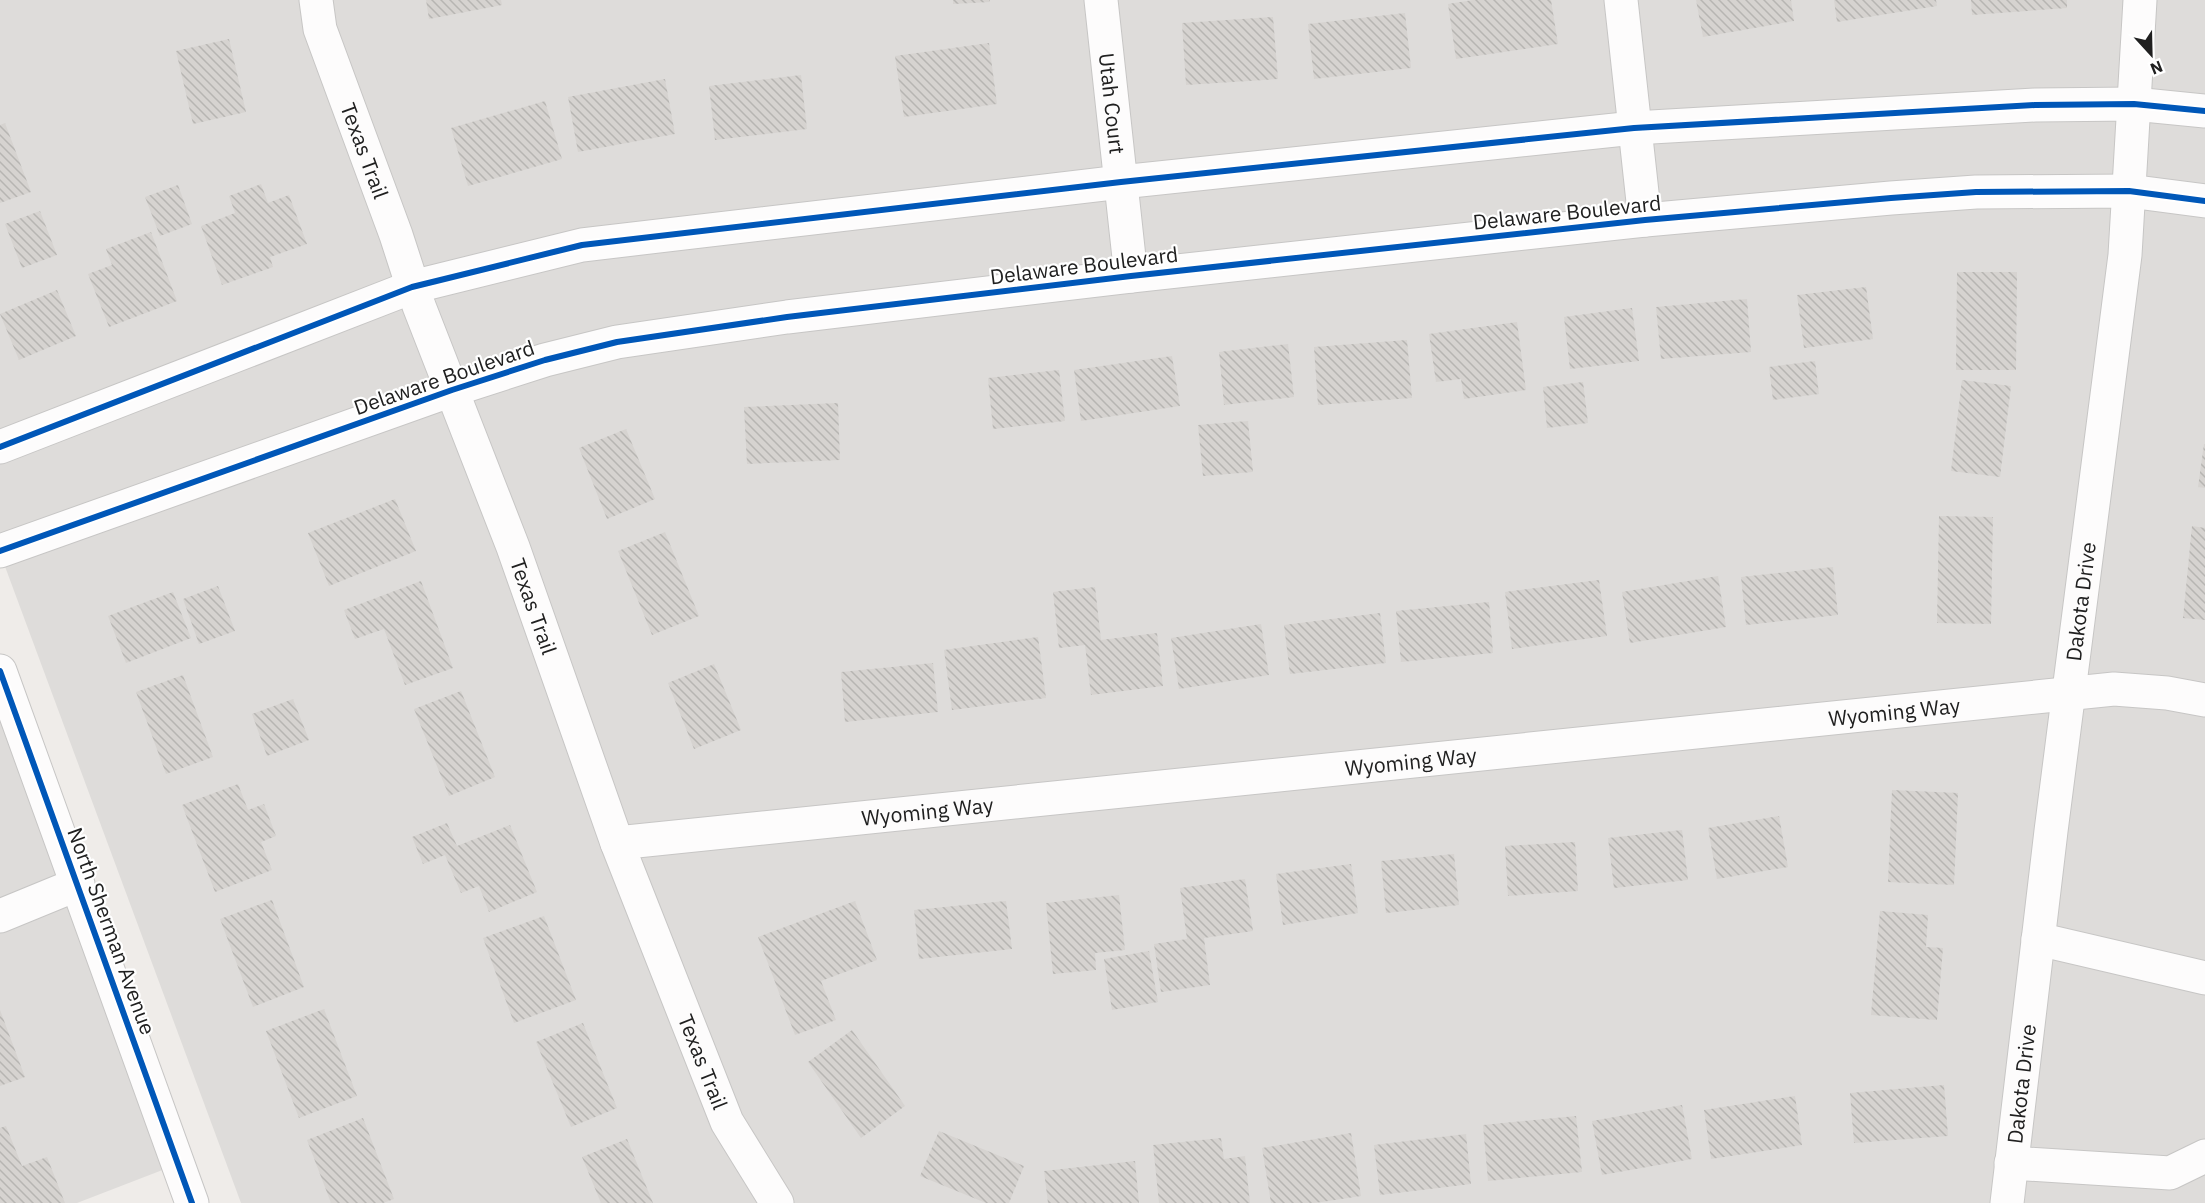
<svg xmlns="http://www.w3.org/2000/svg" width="2205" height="1203" viewBox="0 0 2205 1203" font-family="'IBM Plex Sans',sans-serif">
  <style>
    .residential { fill: #dedcda }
    .building { fill: url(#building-back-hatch) }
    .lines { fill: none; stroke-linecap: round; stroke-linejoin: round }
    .minor-casing { stroke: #c7c6c5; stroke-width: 35 }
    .minor { stroke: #fdfcfc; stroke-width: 33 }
    .cycleway-casing { stroke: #fff; stroke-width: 10 }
    .cycleway { stroke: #0057b8; stroke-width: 6 }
    .labels { text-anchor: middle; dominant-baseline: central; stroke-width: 4.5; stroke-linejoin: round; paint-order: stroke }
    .street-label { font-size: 21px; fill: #202020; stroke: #fff }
  </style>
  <defs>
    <pattern id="building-back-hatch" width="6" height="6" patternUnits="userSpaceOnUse" patternTransform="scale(1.5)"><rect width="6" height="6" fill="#d6d3d0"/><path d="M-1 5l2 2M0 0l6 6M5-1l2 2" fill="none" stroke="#b7b5b2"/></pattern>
  </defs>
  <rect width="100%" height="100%" fill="#efece9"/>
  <g class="residential">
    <polygon points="0,0 2205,0 2205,1203 241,1203 0,553"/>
    <polygon points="0,671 178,1164 77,1203 0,1203"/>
  </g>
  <g class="building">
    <polygon points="426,0 501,0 502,5 429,19"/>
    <polygon points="953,0 990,0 990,2 953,4"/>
    <polygon points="1473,0 1551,0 1558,44 1456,59 1448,4"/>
    <polygon points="1696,0 1791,0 1794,21 1703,37"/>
    <polygon points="1834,0 1936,0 1937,6 1837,22"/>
    <polygon points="1971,0 2067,0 2067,8 1972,15"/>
    <polygon points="1405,13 1411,68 1314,79 1308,24"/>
    <polygon points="1273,17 1278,79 1186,85 1182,23"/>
    <polygon points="229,39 246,112 193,124 176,51"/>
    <polygon points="989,43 997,104 904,117 895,56"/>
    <polygon points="801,75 807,129 715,140 709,86"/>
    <polygon points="665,79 675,134 578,152 568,97"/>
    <polygon points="545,101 562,159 468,186 451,128"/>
    <polygon points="5,123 31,192 0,203 0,125"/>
    <polygon points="261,184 268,203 289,195 307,244 270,257 273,267 222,285 201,226 235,213 229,196"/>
    <polygon points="178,185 192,224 160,236 145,197"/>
    <polygon points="40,211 57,255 22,268 5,224"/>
    <polygon points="151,232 177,301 109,327 88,274 112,265 106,249"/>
    <polygon points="1957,272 2017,272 2016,370 1956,370"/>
    <polygon points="1866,287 1873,339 1804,348 1797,295"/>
    <polygon points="57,290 76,336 19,360 0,314"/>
    <polygon points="1747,299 1751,352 1661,359 1656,307"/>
    <polygon points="1632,308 1639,361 1570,369 1564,317"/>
    <polygon points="1517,322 1526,390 1464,399 1461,379 1436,382 1429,334"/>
    <polygon points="1407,340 1412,398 1318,405 1314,347"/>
    <polygon points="1288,344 1294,397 1224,405 1219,352"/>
    <polygon points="1172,356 1180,406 1081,421 1074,370"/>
    <polygon points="1815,361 1819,394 1773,400 1769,367"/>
    <polygon points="1059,370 1065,421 993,429 988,378"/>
    <polygon points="1962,380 2011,386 2000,477 1951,471"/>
    <polygon points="1583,382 1588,423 1547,428 1543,387"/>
    <polygon points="838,403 840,460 747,464 744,407"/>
    <polygon points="1248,421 1253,472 1203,476 1198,425"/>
    <polygon points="626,429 655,499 607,519 579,448"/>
    <polygon points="2204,444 2205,444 2205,488 2198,487"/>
    <polygon points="395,499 416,551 329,586 308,533"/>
    <polygon points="1939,516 1993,517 1991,624 1937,623"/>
    <polygon points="2192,526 2205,528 2205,620 2183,618"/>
    <polygon points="665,532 699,616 652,635 618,551"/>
    <polygon points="1833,567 1838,615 1746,625 1741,577"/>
    <polygon points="1718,576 1726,627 1630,643 1622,592"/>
    <polygon points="1599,580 1607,636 1512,649 1505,592"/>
    <polygon points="421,581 453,668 405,685 384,629 355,639 344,610"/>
    <polygon points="218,586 235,631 199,644 183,599"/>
    <polygon points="1095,587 1101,640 1157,633 1163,686 1091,695 1085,645 1059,648 1053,592"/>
    <polygon points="173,592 191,638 126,663 108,616"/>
    <polygon points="1489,602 1493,653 1401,662 1396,611"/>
    <polygon points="1380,613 1386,663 1290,674 1284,625"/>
    <polygon points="1261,624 1269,675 1179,689 1171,638"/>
    <polygon points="1038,637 1046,698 952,710 944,650"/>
    <polygon points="933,663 938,712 845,722 841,672"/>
    <polygon points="714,664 741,730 694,749 668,683"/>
    <polygon points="183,675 213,757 166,774 136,692"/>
    <polygon points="461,691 495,777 449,796 414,709"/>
    <polygon points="293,699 309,740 267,756 252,714"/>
    <polygon points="238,784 248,810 264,804 276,836 261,842 272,870 215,892 182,805"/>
    <polygon points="1892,790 1958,793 1954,885 1888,882"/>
    <polygon points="1779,816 1788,867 1717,879 1708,828"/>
    <polygon points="447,823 457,846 510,825 537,892 489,912 479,886 461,893 445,855 423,864 412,837"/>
    <polygon points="1682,830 1688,880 1614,888 1608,838"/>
    <polygon points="1575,842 1578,891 1508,896 1505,846"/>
    <polygon points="1454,854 1459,905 1386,913 1381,861"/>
    <polygon points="1351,864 1358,913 1283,925 1276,874"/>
    <polygon points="1245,879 1253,931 1204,938 1210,985 1161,992 1154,944 1187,939 1180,888"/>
    <polygon points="1119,895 1125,950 1095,953 1096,970 1053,974 1046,903"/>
    <polygon points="272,900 304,987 253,1007 220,919"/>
    <polygon points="855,901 877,960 821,981 836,1020 795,1035 758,937"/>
    <polygon points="1006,901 1012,949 919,959 914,910"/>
    <polygon points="1880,911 1928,915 1926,947 1943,948 1937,1020 1871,1015"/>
    <polygon points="544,916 576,1000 514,1023 483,938"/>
    <polygon points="1149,951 1158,1002 1112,1010 1104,959"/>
    <polygon points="324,1009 357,1096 299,1118 266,1031"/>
    <polygon points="0,1010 25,1077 0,1086"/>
    <polygon points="583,1023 617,1108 571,1127 536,1042"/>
    <polygon points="852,1030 905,1106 861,1138 808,1062"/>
    <polygon points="1944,1085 1948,1136 1854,1143 1850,1093"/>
    <polygon points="1795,1096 1802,1145 1711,1159 1704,1110"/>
    <polygon points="1682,1105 1692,1159 1602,1175 1592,1121"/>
    <polygon points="1576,1116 1582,1172 1488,1181 1483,1125"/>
    <polygon points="363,1118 394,1199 383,1203 331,1203 307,1140"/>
    <polygon points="6,1126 22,1166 47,1157 65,1203 0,1203 0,1128"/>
    <polygon points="939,1131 1024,1166 1009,1203 986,1203 920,1176"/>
    <polygon points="1351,1133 1361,1196 1315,1203 1271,1203 1262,1148"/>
    <polygon points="1466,1134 1471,1184 1380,1195 1374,1145"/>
    <polygon points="1221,1138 1224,1159 1245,1156 1250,1203 1159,1203 1153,1145"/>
    <polygon points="627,1139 653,1203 601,1203 582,1157"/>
    <polygon points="1135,1161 1139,1203 1048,1203 1044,1171"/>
  </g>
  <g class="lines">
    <g class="minor-casing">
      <g id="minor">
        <path id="s1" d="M316,0l4,29 76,206 23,71 94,241 104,296 110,279 50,81"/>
        <path id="s2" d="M1101,0l30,276"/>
        <polyline points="1621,0 1645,220"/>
        <polyline points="0,447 412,287 582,245 1121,182 1634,128 2035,105 2134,104 2205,111"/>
        <polyline points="0,551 452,390 545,360 617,342 787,317 1131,276 1645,220 1891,198 1976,192 2129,191 2205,201"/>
        <polyline points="0,671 192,1203"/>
        <path id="s3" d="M617,843l1497,-154 53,4 38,7"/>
        <polyline points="0,916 78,884"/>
        <polyline points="2038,939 2205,978"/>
        <polyline points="2011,1163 2170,1173 2205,1156"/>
        <path id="s4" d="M2007,1203l44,-372 74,-576 15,-255"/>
      </g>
    </g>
    <use href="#minor" class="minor"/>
    <g class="cycleway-casing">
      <g id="cycleway">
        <polyline points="0,447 412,287 582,245 1121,182 1634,128 2035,105 2134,104 2205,111"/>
        <polyline points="0,551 452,390 545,360 617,342 787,317 1131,276 1645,220 1891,198 1976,192 2129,191 2205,201"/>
        <polyline points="0,671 192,1203"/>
      </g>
    </g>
    <use href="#cycleway" class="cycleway"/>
  </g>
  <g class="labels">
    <g class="street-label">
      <text stroke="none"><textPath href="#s2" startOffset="104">Utah Court</textPath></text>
      <text stroke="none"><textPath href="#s1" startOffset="159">Texas Trail</textPath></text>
      <text transform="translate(1567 212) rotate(-6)">Delaware Boulevard</text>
      <text transform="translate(1084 265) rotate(-7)">Delaware Boulevard</text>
      <text transform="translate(444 377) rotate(-19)">Delaware Boulevard</text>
      <text stroke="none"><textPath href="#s4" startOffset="606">Dakota Drive</textPath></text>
      <text stroke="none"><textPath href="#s1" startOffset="645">Texas Trail</textPath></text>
      <text stroke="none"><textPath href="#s3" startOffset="1284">Wyoming Way</textPath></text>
      <text stroke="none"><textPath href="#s3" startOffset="798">Wyoming Way</textPath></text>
      <text stroke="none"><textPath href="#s3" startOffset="312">Wyoming Way</textPath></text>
      <text transform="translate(112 931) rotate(70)">North Sherman Avenue</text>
      <text stroke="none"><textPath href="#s1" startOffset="1131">Texas Trail</textPath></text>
      <text stroke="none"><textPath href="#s4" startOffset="120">Dakota Drive</textPath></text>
    </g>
  </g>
  <g transform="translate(2151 54) rotate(158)" stroke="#ffffff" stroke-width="4.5" paint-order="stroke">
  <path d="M0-4.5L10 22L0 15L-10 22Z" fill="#202020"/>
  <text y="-9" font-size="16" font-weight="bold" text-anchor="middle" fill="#202020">N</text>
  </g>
</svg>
